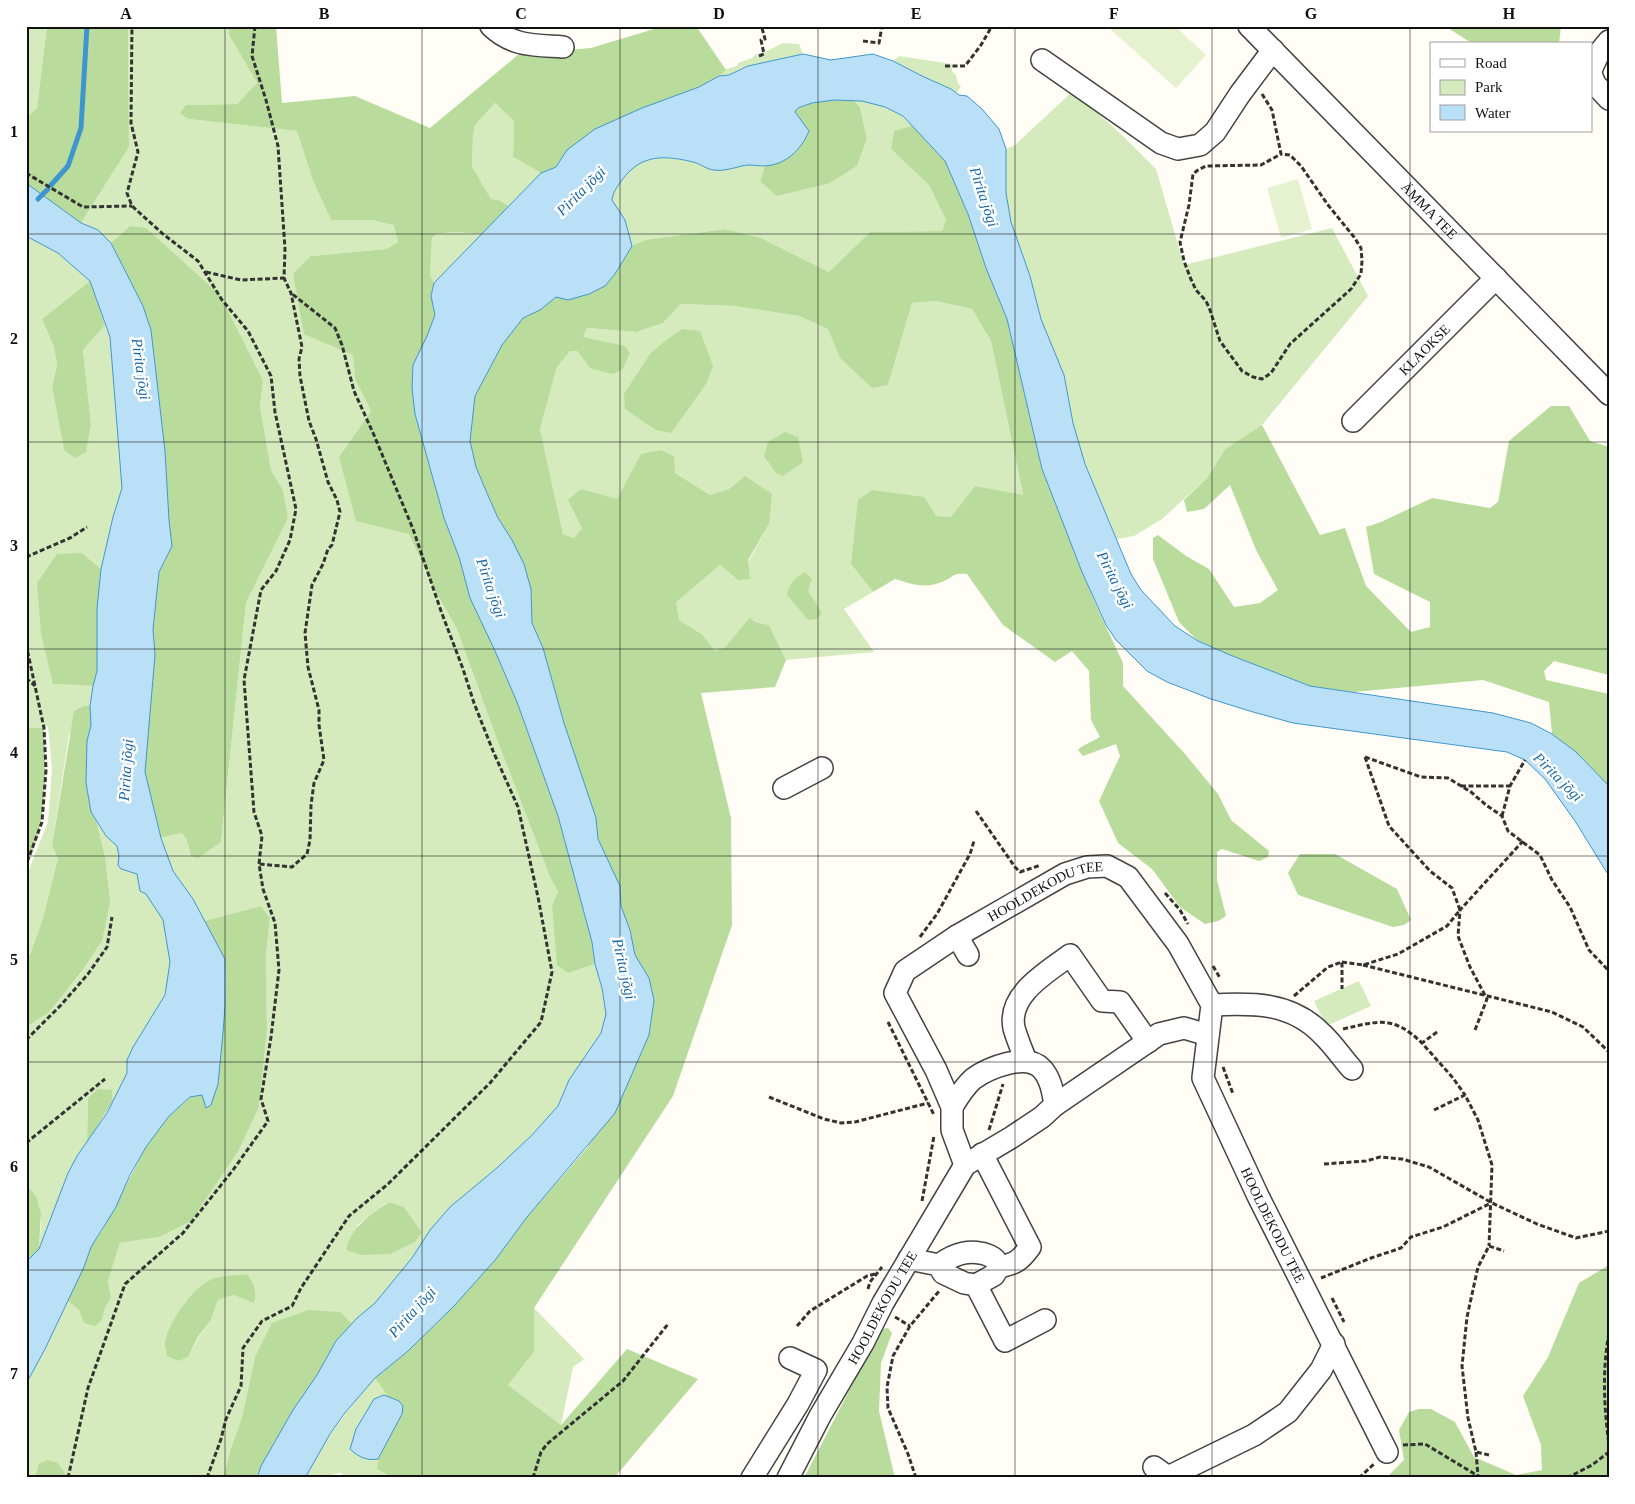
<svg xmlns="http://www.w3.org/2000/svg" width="1635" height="1504" viewBox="0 0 1635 1504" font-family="Georgia,serif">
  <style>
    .green { fill: #d5ebbd; fill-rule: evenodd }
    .forest { fill: #b9dc9c }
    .pitch { fill: #e6f2cf }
    .water { fill: #b9e0f7; stroke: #3f96cf }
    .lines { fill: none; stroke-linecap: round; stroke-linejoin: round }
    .stream { stroke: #3f96cf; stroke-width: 5 }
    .minor-casing { stroke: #444; stroke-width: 24 }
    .path { stroke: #333; stroke-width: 3; stroke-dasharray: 5 2.5; stroke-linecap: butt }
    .minor { stroke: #fff; stroke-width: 21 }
    .grid { fill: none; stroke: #111; stroke-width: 1; stroke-opacity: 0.55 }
    .labels { text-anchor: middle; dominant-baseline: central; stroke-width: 5; stroke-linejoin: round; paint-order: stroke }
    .street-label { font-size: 14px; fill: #111; stroke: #fff }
    .water-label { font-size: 15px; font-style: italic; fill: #1768a6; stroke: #fff }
    .neatline { fill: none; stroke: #111; stroke-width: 2 }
    .grid-label { font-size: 16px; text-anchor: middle; font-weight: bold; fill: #111 }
  </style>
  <rect width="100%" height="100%" fill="#fffdf5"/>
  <g class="green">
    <polygon points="26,26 47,26 37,109 26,119"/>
    <path d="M128,26h100l1,9 28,48 -20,21 -51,1 -5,8 7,6 109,12 16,50 18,39h41l22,4 4,18 -12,7 -75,7 42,99 2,24 16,32 -32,46 70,77 22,52 26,43 39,108 54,140 8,15 -6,13 16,68 27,-9 7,24 4,26 -5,19 -32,47 -11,26 -27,30 -33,31 -48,40 -20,23 -18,28 -37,45 -23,21 -11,-12 -86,45 -13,60 -11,31 -8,30h-197v-94l19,-35 23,-48 11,9 23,10 3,-12 6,-10 -3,-17 12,-38 39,-6 80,-87 20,-43 8,-77 -1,-75 4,-37 -9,-12 -57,15 -11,-22 -20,-28 -12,-33 20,-5 5,5 5,18 30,-14 25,-239 42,-85 -5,-28 -12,-20 -11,-64 3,-25 -133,-155 -19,17 -13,-13 -17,-7 48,-76zM388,1202l16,5 18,25 -66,-6zM225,1277l9,18 -16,5 -7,20 -12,17 -11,20 -9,4 4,-56 25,-24z"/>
    <polygon points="783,43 799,44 803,54 748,66 729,75 719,76 723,70 737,66 738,63 752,58 755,55 765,52"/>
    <polygon points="899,56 952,64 952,71 956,75 958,84 961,86 957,93 951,89 922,76 893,61"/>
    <polygon points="1073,91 1123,136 1156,169 1184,265 1332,228 1368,296 1262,425 1225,449 1207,478 1162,519 1134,536 1117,539 1085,464 1073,423 1064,375 1041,319 1030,276 1011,222 1006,193 1006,149 1015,145"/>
    <path d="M853,100c22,1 45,11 61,25l-20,6 -3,18 38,35 17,36 -4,11 -72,1 -41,40 -68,-34 -36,-9 -80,11 -13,6 -7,-26 -13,-20 1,-9 14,-18 13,-11 13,-5 17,1 25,4 19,8 37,-5 14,1 -5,15 70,2 27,-17 10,-27 -7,-32z"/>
    <polygon points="495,103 514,121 513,157 541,173 509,206 499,200 491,199 472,166 473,137 475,125"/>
    <polygon points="453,232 484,234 434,283 430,275 432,238 435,234"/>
    <polygon points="26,236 58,253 90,281 42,319 54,347 57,365 52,387 64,450 91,424 83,350 105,325 110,337 122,488 113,517 101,569 82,553 53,684 93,686 90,706 84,706 69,735 52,846 58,858 43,918 30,956 26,957 26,877 48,822 52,769 48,726 44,728 26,728 26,299 28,288 26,286"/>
    <polygon points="936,301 972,309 991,341 1023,496 975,486 952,517 936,516 851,564 873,592 844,609 874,652 786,660 769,625 755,622 750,617 725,647 715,651 703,635 679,620 675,602 720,565 738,580 769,524 745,476 729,489 710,495 675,473 641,454 617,500 581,489 582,528 574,538 563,534 540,429 557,367 570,350 577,351 590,368 583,337 587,328 638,332 663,323 681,304 735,306 799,316 829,329 840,358 888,385 912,303"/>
    <path d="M97,823l9,13 11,10 5,23 15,5 2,7 24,39 7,42 -5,33 -32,52 -6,13v13l-14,28 -1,-11 -24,8 -1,45 -10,13 -23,53 -15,40c2,-28 7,-42 -13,-65v-157l22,-15 34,-40 20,-31 3,-84z"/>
    <polygon points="1359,981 1371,1006 1326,1026 1314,1001"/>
    <polygon points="534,1308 584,1359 573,1367 561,1425 508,1385 534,1352"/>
    <path d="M375,1378l13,19 -4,-2 -13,65 7,-1 -1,10 15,9h-45l-6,-5 -11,2 -1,3h-24c19,-38 42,-68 70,-100z"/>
  </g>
  <g class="forest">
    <polygon points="47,26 128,26 129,147 81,223 26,183 26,119 37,108"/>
    <polygon points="228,26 276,26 282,103 355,96 430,128 519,54 591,48 664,26 696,26 726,70 719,76 699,87 642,108 568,150 556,167 541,173 513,157 514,121 495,103 475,125 473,137 472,166 491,199 499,200 509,206 484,234 453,232 436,234 432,238 430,275 434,283 431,296 435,315 412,388 415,414 444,518 495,651 517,702 558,816 592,942 595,964 568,973 557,965 552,905 558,892 550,877 496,737 457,629 432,586 409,534 356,521 339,457 371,411 355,379 353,355 304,334 293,274 311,256 386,249 398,242 394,225 372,220 331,220 313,181 297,131 188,119 180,113 186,105 237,104 257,83 229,35"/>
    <polygon points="1445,26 1561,26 1559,44 1473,44"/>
    <path d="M834,100h19l7,7 7,32 -10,27 -27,17 -53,13 -17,-15 5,-15 17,-5 27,-30 -14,-19c8,-10 27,-11 39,-12z"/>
    <path d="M914,125l31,36 23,53 18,54 21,51 35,150 53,134 28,60v23l62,68 33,40 13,26 38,31 -1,6 -9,4 -37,-12 -5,3v28l9,36 -8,5 -13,3 -25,-17 -28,-38 -34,-26 -19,-42 21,-45 -4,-12 -33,12 -5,-6 3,-3 19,-10 -9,-17 -2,-49 -17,-20 -17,11 -52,-37 -36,-51c-17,-1 -12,3 -25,8 -18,7 -30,2 -47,-3l-22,13 -22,-28 7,-64 14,-10 52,7 12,19 15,1 24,-31 48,9 -32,-154 -19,-32 -36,-8 -24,2 -24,82 -16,3 -32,-30 -12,-29 -29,-13 -64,-10 -54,-2 -18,19 -26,9 -50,-4 -4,9 42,9 5,7 -8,17 -10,4 -22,-6 -13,-17h-7l-13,16 -17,62 23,105 11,4 8,-10 -14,-28 13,-11 36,10 24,-45 19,-4 14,6 1,17 35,22 19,-6 16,-13 27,18 -3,30 -21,36 2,19 -12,1 -18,-15 -44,37 3,18 24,15 12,16 10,-4 25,-30 5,5 14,3 17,35 -11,27 -74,6 30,125 1,107 -59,171 -139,212v44l-26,33 53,40 66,-76 71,30 -84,99h-222l-15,-9 1,-10 24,-45 -3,-13 -11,-4 -13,-19 33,-27 46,-45 42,-47 31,-42 60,-69 53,-92 9,-21v-57l-14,-23 -5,-25 -9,-24 -1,-20 -22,-47 -3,-21 -31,-95 -21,-75 -11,-25 -1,-34 -7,-24 -26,-47 -22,-51 -6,-26 5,-45 27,-51 21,-27 17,-8 16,-13 59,-23 17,-28 13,-6 80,-11 36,9 68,34 41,-40 72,-1 4,-11 -17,-35 -38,-36 3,-18z"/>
    <polygon points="130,226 146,228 220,295 263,381 260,406 271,470 283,490 288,518 246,603 221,842 198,858 191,856 186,838 181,833 161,838 145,772 145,762 155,655 153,629 159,572 172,546 169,520 165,451 151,330 143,306 111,243"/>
    <polygon points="90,281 105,325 83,350 91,424 86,452 75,458 64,450 52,387 57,365 54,347 42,319"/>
    <polygon points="682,329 700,331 713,366 706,384 671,433 656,430 625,409 624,394 650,354 665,341"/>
    <polygon points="1551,406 1569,406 1590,441 1609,447 1609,675 1554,661 1544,671 1546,680 1609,694 1609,786 1576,752 1552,734 1549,702 1483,680 1354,692 1310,686 1230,655 1198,641 1179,622 1153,559 1153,538 1158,535 1186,556 1209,569 1234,607 1260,603 1278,590 1256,550 1230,485 1204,509 1187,512 1184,500 1207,478 1225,449 1262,425 1320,535 1345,528 1366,586 1411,632 1430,627 1430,602 1374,574 1366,527 1381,522 1432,498 1490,508 1498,502 1509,441"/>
    <polygon points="785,432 798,437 803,462 783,476 776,473 764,456 768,442"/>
    <polygon points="82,553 101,569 97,609 97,671 93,686 53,684 41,634 37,583 57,554"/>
    <path d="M805,572l7,7 -4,12 14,22 -5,6 -9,1 -21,-25c2,-12 8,-17 18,-23z"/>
    <polygon points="84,706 90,706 91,725 87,741 86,783 91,811 97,823 105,857 110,902 102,941 83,970 48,1013 26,1027 26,957 30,955 43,918 58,858 52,846 74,711"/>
    <path d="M26,728h18c2,46 4,95 -18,137z"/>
    <polygon points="1300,854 1335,854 1397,889 1411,920 1404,925 1393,927 1298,895 1288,873"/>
    <polygon points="261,906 270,918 266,955 267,1030 259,1107 239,1150 191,1221 159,1237 120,1243 108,1281 111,1298 105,1308 102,1320 95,1326 84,1323 79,1310 68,1301 91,1247 103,1229 146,1147 169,1116 191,1097 202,1094 206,1108 211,1105 218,1084 225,1006 226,986 225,959 204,921"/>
    <polygon points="98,1089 112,1090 113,1101 87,1143 88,1098"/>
    <polygon points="26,1184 36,1196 41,1213 39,1249 26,1262"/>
    <path d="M389,1202l15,5 18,25 -7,10 -25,12 -29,1 -15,-5c5,-23 24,-35 43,-48z"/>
    <polygon points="1609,1265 1609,1478 1386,1478 1404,1460 1399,1430 1409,1412 1419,1409 1431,1409 1455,1422 1474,1457 1516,1475 1542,1470 1541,1445 1523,1396 1548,1357 1579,1283"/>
    <path d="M247,1274c7,10 10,17 7,29l-20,-8 -16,5 -7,20 -13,17 -10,20 -9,4 -12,-5c0,-3 -2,-8 -2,-11 0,-18 27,-56 43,-64 11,-6 27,-5 39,-7z"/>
    <polygon points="308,1310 341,1312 352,1324 336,1341 317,1375 261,1466 256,1478 223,1478 231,1448 242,1417 255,1357 272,1323"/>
    <polygon points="888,1328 892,1333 881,1363 879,1411 895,1478 804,1478 881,1329"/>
    <polygon points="47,1460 58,1463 66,1475 65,1478 35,1478 39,1464"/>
  </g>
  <g class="pitch">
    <polygon points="1113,26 1175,26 1206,55 1176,88 1110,29"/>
    <polygon points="1298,179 1312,229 1281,238 1267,188"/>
  </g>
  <g class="water">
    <path d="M803,54l28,6 42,-6 20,7 29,15 29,13 8,6 8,1 15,13 17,20 7,20v44l5,29 19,54 11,43 23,56 9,48 12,41 46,110 10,16 34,36 23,15 32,14 80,31 183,27 38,10 21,11 24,18 33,34v90l-34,-55 -30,-42 -20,-19 -18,-8 -214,-29 -40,-11 -42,-13 -44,-17 -20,-11 -31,-31 -10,-15 -24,-53 -40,-103 -35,-150 -21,-51 -18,-54 -23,-53 -42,-45 -18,-9 -23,-6 -28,-1 -22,3 -14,5 -3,4 14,19c-8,19 -23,34 -45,35 -6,0 -11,-1 -16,-1 -10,1 -23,7 -34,5 -7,0 -14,-7 -21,-8 -29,-7 -52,-8 -71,18 -5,7 -9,12 -10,20l13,20 7,26 -17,28 -10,12 -16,8 -21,6 -12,-3 -16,13 -17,8 -21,27 -27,51 -5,45 6,26 11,26 11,25 14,22 12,24 7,25 1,34 11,25 21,75 32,95 2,21 22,47 1,20 9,24 5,25 14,23 5,22 -5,35 -34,78 -88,104 -31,42 -42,47 -46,45 -33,27 -31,36 -14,20 -25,44h-48l4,-12 32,-56 24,-35 19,-34 21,-23 18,-15 37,-45 18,-28 20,-23 48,-40 33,-31 27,-30 11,-26 32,-47 5,-19 -4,-26 -7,-24 -3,-22 -34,-126 -41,-114 -22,-51 -25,-53 -11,-41 -15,-39 -29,-104 -3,-26 1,-23 14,-29 8,-21 -4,-19 3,-13 107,-110 15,-6 11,-17 28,-21 47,-21 57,-21 20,-11 10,-1 19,-9z"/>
    <polygon points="26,183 81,223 98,230 111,243 143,306 151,330 165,451 169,520 172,546 159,572 153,629 155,655 145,772 161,838 173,871 193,899 225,959 225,1006 223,1033 218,1084 211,1105 206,1108 202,1095 190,1097 169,1116 146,1147 130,1175 116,1207 91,1247 84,1267 45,1349 26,1384 26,1262 39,1249 68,1173 77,1156 107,1113 127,1073 127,1060 133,1047 165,995 170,962 163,920 146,894 140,891 137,874 121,869 118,865 119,856 117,846 106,836 91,812 86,783 87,741 91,725 90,706 93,686 97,671 97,609 101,569 113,517 122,488 110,337 90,281 58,253 26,236"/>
    <path d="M384,1395l15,6 4,5 -1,8 -24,45c-11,2 -20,-2 -28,-10l6,-20 18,-30z"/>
  </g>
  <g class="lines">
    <g class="stream">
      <polyline points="51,185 68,166 81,128 87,26"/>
      <polyline points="38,199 48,189"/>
    </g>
    <g class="minor-casing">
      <g id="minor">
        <path d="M491,26c22,21 44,19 72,21"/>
        <path id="s1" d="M1249,26l360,368"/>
        <polyline points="1042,60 1161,143 1178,149 1200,145 1215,132 1240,94 1273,50"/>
        <polyline points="1591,70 1599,53 1609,41"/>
        <polyline points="1591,74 1595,84 1609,99"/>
        <path id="s2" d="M1353,421l143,-143"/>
        <polyline points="784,788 822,768"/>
        <polyline points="957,936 968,955"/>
        <path d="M1212,1005c41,-2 79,-3 110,29 11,10 20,24 30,35"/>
        <path d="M1026,1061c-4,-11 -9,-22 -12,-33 -7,-34 34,-56 56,-73l32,46 18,1 28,40"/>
        <polyline points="1055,1105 1159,1034 1184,1028 1208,1035"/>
        <path d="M982,1154l48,93c-10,14 -15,17 -32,20"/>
        <path id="s3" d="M965,1165l-13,-35v-23l-16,-37 -41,-77 10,-22 52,-35 108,-62 22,-7 20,-1 21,11 50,67 34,61 -9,73 55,118 129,256"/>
        <path d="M909,1259l30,6 4,8 21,10 12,2 18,-10c14,-19 -16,-25 -30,-22 -10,2 -17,6 -25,12"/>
        <polyline points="976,1285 1005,1341 1045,1320"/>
        <polyline points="1154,1467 1168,1477 1254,1435 1288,1412 1321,1370 1334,1344"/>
        <polyline points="752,1478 798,1404 816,1370 790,1358"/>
        <path id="s4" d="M788,1478l32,-62 43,-73 20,-40 82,-138 47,-28 30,-20 13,-12c-2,-12 -4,-26 -13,-36 -15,-17 -54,-1 -69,10 -9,8 -15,18 -21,28"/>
      </g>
    </g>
    <g class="path">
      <polyline points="255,26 252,56 266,100 278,146 285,249 284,278 291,293 302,347 299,359 300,376 309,421 316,439 328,482 337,500 340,512 332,545 328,549 323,564 312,585 305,633 308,667 319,710 319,725 324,760 314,783 311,805 310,840 307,854 292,867 259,864"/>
      <polyline points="863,41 879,43 882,26"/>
      <polyline points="759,56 764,54 761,40 765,39 762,28"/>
      <polyline points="945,66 965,66 981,45 992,26"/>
      <polyline points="1262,94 1272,110 1281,154 1261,165 1206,166 1198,170 1193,174 1189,205 1180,242 1184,261 1190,277 1196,290 1206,301 1210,310 1220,341 1242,371 1253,377 1262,379 1271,373 1290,344 1351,289 1361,274 1362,261 1361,248 1354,237 1328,205 1301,166 1290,155 1281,154"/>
      <polyline points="26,173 83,207 132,206"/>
      <polyline points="206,272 241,280 284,278"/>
      <polyline points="26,557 70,538 87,527"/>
      <polyline points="26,644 44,728 46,770 42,822 26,865"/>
      <polyline points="26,678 35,686"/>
      <polyline points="1365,757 1421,777 1448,778 1471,792 1486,805 1502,816 1508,831 1540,855 1552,880 1570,907 1589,950 1609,971"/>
      <polyline points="1461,786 1510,786"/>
      <polyline points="976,811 1015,867 1020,872 1041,865"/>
      <polyline points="1502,816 1510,786 1525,760"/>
      <polyline points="1165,893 1180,910 1188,924"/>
      <polyline points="920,937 937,914 970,854 974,841"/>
      <polyline points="1342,962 1363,965 1398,954 1447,926 1460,910 1452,888 1430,871 1389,826 1365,757"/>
      <polyline points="1363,965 1552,1012 1583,1027 1609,1052"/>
      <polyline points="1213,966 1220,978"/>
      <polyline points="1294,996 1328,967 1342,962 1342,989"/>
      <polyline points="888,1022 934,1115"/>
      <path d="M1343,1029c35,-8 50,-14 79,14"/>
      <polyline points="1475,1030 1487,999 1470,967 1458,936 1460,910 1523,841"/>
      <polyline points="1437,1032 1422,1043 1453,1078 1465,1095"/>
      <polyline points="26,1040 61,1005 88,974 107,947 112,917"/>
      <polyline points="1223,1067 1233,1094"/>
      <polyline points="769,1097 824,1119 841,1123 855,1122 928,1103"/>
      <polyline points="1434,1110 1465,1095 1478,1120 1492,1165 1489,1246"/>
      <polyline points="989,1130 1003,1084"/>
      <polyline points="26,1143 105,1079"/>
      <polyline points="1324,1164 1366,1161 1380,1157 1402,1159 1429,1167 1492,1203 1537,1224 1576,1238 1609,1231"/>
      <polyline points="922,1201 934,1136"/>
      <polyline points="1321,1278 1371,1258 1401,1248 1411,1237 1443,1227 1491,1203"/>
      <polyline points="868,1289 870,1282 882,1267"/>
      <polyline points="1332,1298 1344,1322"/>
      <polyline points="895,1317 910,1326"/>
      <polyline points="797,1326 810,1311 867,1276 875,1274"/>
      <path d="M1609,1333c-7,37 -5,75 0,112"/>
      <polyline points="1403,1445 1425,1444 1478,1476"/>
      <polyline points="1476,1452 1478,1476 1479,1478"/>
      <polyline points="1489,1455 1476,1452 1468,1418 1462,1366 1467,1317 1478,1267 1489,1246 1504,1251"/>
      <polyline points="68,1478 88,1388 125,1284 183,1233 233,1170 268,1121 261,1099 271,1037 279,970 275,923 263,889 259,864 262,836 254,812 244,680 261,590 276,571 290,540 296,509 275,412 271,376 248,331 222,300 198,261 163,234 132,206 127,193 138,152 131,123 132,26"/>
      <polyline points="207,1478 221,1439 226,1419 241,1386 243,1348 262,1321 292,1306 301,1288 349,1216 388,1184 490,1083 541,1022 552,972 538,897 518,807 493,751 474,703 463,669 441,611 413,529 374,435 354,391 342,345 335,328 291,293"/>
      <polyline points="533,1478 541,1452 547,1444 623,1381 668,1324"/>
      <polyline points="916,1478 908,1454 888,1408 887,1387 893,1356 910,1326 940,1290"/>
      <polyline points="1359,1478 1375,1463"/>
      <polyline points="1567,1478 1592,1465 1609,1452"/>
    </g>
    <use href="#minor" class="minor"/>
  </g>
  <path class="grid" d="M225,26v1452M422,26v1452M620,26v1452M818,26v1452M1015,26v1452M1212,26v1452M1410,26v1452M26,234h1583M26,442h1583M26,649h1583M26,856h1583M26,1062h1583M26,1270h1583"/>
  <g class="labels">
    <g class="street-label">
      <text stroke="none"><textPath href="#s1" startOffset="258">ÄMMA TEE</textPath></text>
      <text stroke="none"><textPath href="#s2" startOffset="101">KLAOKSE</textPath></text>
      <text stroke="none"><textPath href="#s3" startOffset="375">HOOLDEKODU TEE</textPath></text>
      <text stroke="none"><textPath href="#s3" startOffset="856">HOOLDEKODU TEE</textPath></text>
      <text stroke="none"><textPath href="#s4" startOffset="195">HOOLDEKODU TEE</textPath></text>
    </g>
    <g class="water-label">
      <text transform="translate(581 191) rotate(-45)">Pirita jõgi</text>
      <text transform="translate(984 197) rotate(72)">Pirita jõgi</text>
      <text transform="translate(141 369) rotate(82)">Pirita jõgi</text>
      <text transform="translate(1115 580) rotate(63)">Pirita jõgi</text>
      <text transform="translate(491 588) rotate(71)">Pirita jõgi</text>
      <text transform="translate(126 770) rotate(-86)">Pirita jõgi</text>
      <text transform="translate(1558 777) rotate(45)">Pirita jõgi</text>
      <text transform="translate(624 969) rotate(77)">Pirita jõgi</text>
      <text transform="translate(412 1312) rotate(-48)">Pirita jõgi</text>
    </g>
  </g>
  <rect width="1635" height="1504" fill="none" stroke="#ffffff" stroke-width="55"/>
  <rect x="1430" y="42" width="162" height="90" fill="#ffffff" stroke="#a0a0a0"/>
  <rect x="1440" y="59" width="25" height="8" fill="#ffffff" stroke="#a0a0a0"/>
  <text x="1475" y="68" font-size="15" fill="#111111">Road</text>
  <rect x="1440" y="80" width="25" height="15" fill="#d5ebbd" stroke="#a0a0a0"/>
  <text x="1475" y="92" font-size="15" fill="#111111">Park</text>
  <rect x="1440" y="105" width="25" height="15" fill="#b9e0f7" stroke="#a0a0a0"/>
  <text x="1475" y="118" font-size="15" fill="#111111">Water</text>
  <rect x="28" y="28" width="1580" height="1448" class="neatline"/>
  <g class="grid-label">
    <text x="126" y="19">A</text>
    <text x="324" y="19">B</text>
    <text x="521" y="19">C</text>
    <text x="719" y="19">D</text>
    <text x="916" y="19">E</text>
    <text x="1114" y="19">F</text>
    <text x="1311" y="19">G</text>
    <text x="1509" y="19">H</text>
    <text x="14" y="137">1</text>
    <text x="14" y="344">2</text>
    <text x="14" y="551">3</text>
    <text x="14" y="758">4</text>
    <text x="14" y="965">5</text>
    <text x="14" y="1172">6</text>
    <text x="14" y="1379">7</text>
  </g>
</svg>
